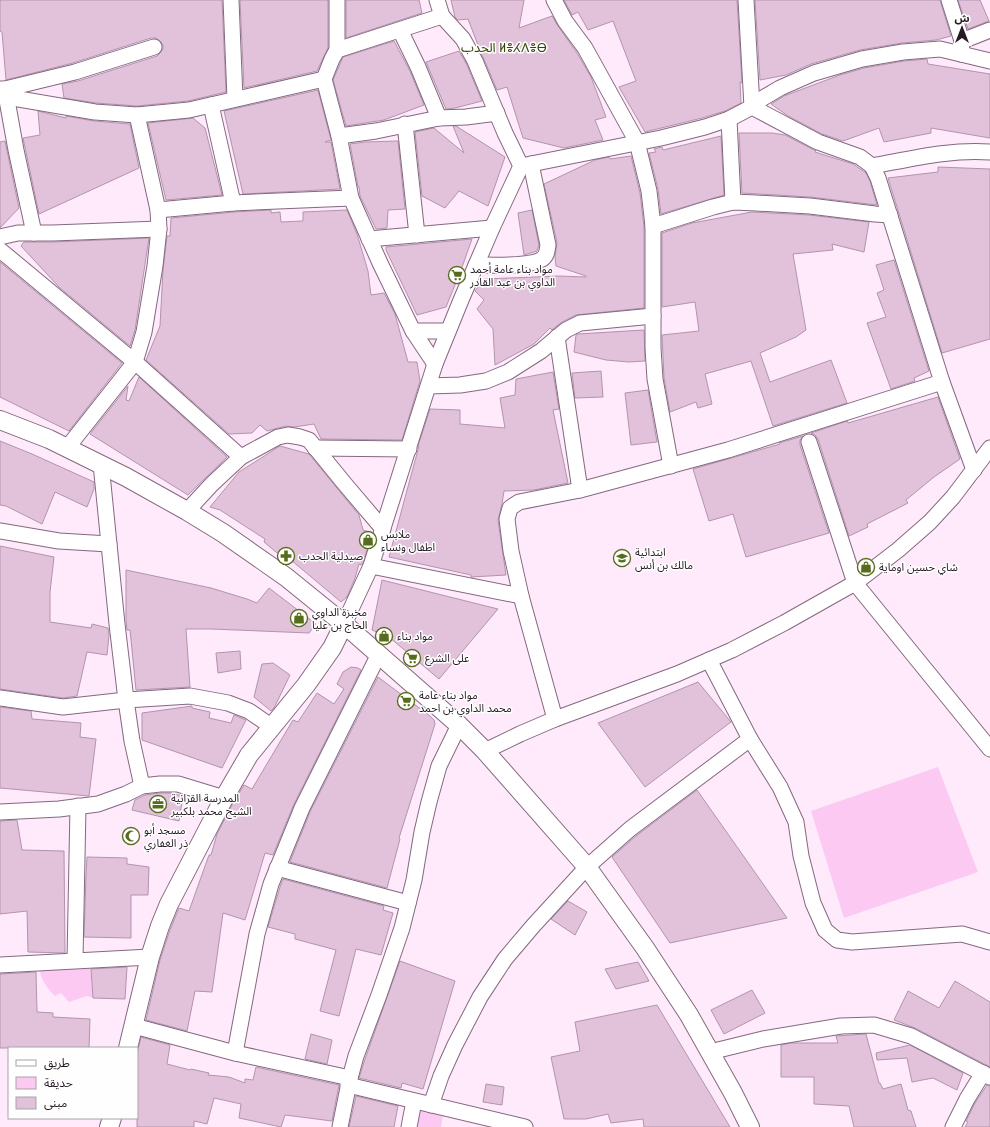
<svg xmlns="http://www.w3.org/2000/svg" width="990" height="1127" viewBox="0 0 990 1127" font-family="'Roboto Serif','Noto Sans Arabic','Noto Sans Tifinagh',serif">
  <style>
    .green { fill: #fcc9f2 }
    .building { fill: #e2c2db; stroke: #b294ac }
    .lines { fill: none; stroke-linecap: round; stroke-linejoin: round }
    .minor-casing { stroke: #84687f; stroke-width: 17 }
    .tertiary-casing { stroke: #84687f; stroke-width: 20 }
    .minor { stroke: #fff; stroke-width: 15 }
    .tertiary { stroke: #fff; stroke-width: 18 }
    .labels { text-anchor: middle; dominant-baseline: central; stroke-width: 3; stroke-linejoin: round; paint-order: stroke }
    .poi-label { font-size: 11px; fill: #251a23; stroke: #fefefe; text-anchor: start }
    .quarter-label { font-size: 13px; fill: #354309; stroke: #fefefe }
  </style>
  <rect width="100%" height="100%" fill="#feeafa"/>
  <g class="green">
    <polygon points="938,767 978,872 844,918 811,811"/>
    <path d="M90,964l3,34 -6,-2 -18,6 -8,-9 -6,3c-9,-9 -14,-16 -16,-29z"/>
    <polygon points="419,1106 444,1110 441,1127 415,1127"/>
  </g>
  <g class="building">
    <polygon points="0,0 222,0 226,92 188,101 137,106 96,103 64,98 62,84 78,81 157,56 160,53 163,49 163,45 160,41 156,38 151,38 73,63 6,80 2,32 0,31"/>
    <polygon points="240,0 328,0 328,48 317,71 244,88"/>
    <polygon points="346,0 419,0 422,13 346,38"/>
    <polygon points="451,0 524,0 519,28 552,16 558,26 577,53 591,77 606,117 595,120 603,140 564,148 523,138 507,87 497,90 483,57 477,46 478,45 468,19 458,20 455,17"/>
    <polygon points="564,0 737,0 742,83 740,82 741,103 725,111 702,118 645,132 619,87 636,81 613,21 588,30 578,12 572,15"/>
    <polygon points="755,0 940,0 951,36 936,40 902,43 860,50 811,64 786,75 760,80"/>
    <polygon points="958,0 980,0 989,21 968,29"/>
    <polygon points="394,41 410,71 424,105 384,120 346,126 333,80 343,57"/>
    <polygon points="459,51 467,65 482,101 455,108 446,109 426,62"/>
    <polygon points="927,59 928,64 990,74 990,138 931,128 931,133 884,142 879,128 843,141 822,134 788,116 771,104 784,96 840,75 864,68 904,61"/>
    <polygon points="318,90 331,140 325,142 331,142 340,189 243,194 224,111"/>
    <polygon points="38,111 66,118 66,116 94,121 130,124 139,168 39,214 23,138 40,135"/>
    <polygon points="193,118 205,128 222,195 166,200 148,123"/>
    <polygon points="453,126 456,126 505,157 488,206 459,191 445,208 422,196 415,132 434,128 464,153"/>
    <polygon points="739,133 772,133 785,135 816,151 815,152 853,164 866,173 870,181 877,205 810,197 742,193"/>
    <polygon points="721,136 724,195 661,214 658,189 649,153 656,152 654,149 662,147 663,150"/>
    <polygon points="5,141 19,208 0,228 0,142"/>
    <polygon points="398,141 405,209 388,210 387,228 376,229 360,196 359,187 358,187 350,144 365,142"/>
    <polygon points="631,156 640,193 644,227 644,308 576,315 562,322 553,329 552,330 550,328 534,344 495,365 493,329 477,309 484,300 475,291 484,279 559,276 586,277 586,276 556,266 555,257 557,243 544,184 595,160 609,157 610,159"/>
    <polygon points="938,167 990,169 990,339 942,353 888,178 938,172"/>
    <polygon points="271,210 271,213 280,212 281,222 303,221 303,212 347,210 357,234 368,271 371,295 384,293 395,314 408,362 417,362 420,381 402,440 321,439 314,424 294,427 286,426 267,431 260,425 252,433 229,434 146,360 160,326 163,270 167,236 170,236 171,218 234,212"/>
    <polygon points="532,210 539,245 537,251 524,255 518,213"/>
    <polygon points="752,212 809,215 869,222 864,252 832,244 833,250 793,254 806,330 796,337 760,353 770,382 831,360 847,403 773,426 751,361 705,374 712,404 698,408 696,402 670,412 664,378 662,335 699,331 695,302 662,307 662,233 692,223"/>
    <polygon points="149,238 135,330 130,346 59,287 21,246 24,242 53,242"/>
    <polygon points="472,239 461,270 450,271 451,280 457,280 446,307 417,315 386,250 386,247"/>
    <polygon points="894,260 929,371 914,378 915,381 891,389 867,323 886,317 877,293 884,290 876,265"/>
    <polygon points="0,262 122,363 69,431 0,397"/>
    <polygon points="644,330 645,361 629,362 606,360 574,352 576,335 578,334"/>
    <polygon points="601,371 603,397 575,398 572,373"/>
    <polygon points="553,372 559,409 553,410 568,483 534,490 504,491 502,504 498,520 506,575 471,577 471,575 389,557 419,446 418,446 430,409 460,410 460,424 505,428 500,398 515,395 516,379"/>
    <polygon points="139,377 227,457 188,495 90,434 128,386 126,400 129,401"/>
    <polygon points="648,390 657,442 631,445 625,393"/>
    <polygon points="938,397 960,459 934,477 906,500 908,503 867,524 868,527 849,536 818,439 815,435 811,433 847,421 848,423"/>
    <polygon points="803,436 800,440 800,445 829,533 746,557 733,514 709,521 693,469 780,444 779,443"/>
    <polygon points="0,441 32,454 94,482 94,489 87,507 55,492 42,524 6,506 0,505"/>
    <polygon points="280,446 309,454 359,515 363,530 372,533 363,563 361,565 359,564 355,578 347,597 341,602 291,560 288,562 264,542 265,539 220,510 210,507 239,472"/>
    <polygon points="0,546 54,557 50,592 50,622 91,628 92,624 108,628 109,635 107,655 87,652 77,696 63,698 0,689"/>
    <polygon points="126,570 211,588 247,599 257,603 269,588 316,624 309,633 212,629 186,629 190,687 136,690 130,630 127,630 126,619"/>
    <polygon points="382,580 498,609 439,679 389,637 372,630"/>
    <polygon points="240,651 241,669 218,673 216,653"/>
    <polygon points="273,663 290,675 274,708 271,711 254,697 262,664"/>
    <polygon points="351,667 358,668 361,670 294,804 273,855 265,853 245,920 223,913 212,992 195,991 187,1031 146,1020 160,960 170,930 179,908 189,911 209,855 211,855 217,834 233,803 244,785 252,789 293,720 298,722 317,693 334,704 344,689 337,684 343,672"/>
    <polygon points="378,677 430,716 434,720 435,724 399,838 400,839 387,888 290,862 310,812"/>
    <polygon points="698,682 731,722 645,787 598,723"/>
    <polygon points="192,706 192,708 210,712 209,718 231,723 234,715 246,720 222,768 142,740 142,713"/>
    <polygon points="0,707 31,711 32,719 81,723 80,737 96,739 89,796 0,788"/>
    <polygon points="697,790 787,918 670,943 612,857 636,836"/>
    <polygon points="160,793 170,793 183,796 179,821 132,810 135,800 145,795"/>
    <polygon points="17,820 22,850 64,851 65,953 28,952 27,911 0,914 0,821"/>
    <polygon points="87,857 127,858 127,864 149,867 148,895 131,895 131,938 84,937 86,875"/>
    <polygon points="283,879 384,906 383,910 393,913 381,955 356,949 339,1016 320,1011 336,950 295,939 295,934 268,927 280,887"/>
    <polygon points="568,901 587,912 575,935 551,919"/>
    <polygon points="400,961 455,981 423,1089 402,1083 401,1088 359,1078 365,1059"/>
    <polygon points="638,962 649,981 616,989 605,969"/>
    <polygon points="127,967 125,999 93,998 91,969"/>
    <polygon points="36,972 37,1012 53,1013 53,1017 90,1019 89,1048 0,1048 0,974"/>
    <polygon points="955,981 990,1002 990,1067 915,1028 894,1020 908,991 939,1008"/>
    <polygon points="752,990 765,1013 724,1034 711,1010"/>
    <polygon points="657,1005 730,1127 644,1127 643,1119 611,1123 608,1114 586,1119 564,1119 551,1057 580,1051 575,1022"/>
    <polygon points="311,1034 332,1040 327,1064 305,1059"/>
    <polygon points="866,1034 879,1083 880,1083 883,1089 901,1084 908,1110 911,1111 916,1127 854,1127 849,1106 814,1104 814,1077 781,1077 781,1045 791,1043 838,1043 836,1036"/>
    <polygon points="141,1037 170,1045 167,1064 190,1070 191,1069 209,1073 208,1075 229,1077 245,1083 245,1079 253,1080 256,1067 339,1085 332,1121 285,1115 281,1127 239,1118 241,1104 214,1098 207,1124 194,1121 194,1127 137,1127 137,1053"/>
    <polygon points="910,1045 963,1073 957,1090 933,1078 912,1082 907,1058 877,1060 876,1053"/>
    <polygon points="486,1084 504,1087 502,1105 483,1102"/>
    <polygon points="987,1085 990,1086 990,1127 965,1127 968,1122 966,1121 975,1103"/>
    <polygon points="356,1096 398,1106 394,1127 349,1127"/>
  </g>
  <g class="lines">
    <g class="minor-casing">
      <g id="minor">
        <polyline points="231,0 235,99"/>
        <polyline points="437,0 442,16 463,39 475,61 505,133 521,166"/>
        <polyline points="554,0 565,21 585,48 637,142 649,191 653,226 653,348 655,379 671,466"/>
        <polyline points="746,0 752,107 818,142 860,157 872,166 878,178 942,382 974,470"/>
        <polyline points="949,0 962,41 961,54"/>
        <polyline points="400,30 418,67 439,118"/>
        <polyline points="962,41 990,30"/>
        <polyline points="337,50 337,0"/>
        <polyline points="0,89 5,89 75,72 154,47"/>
        <polyline points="5,89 16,150 34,233"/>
        <polyline points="7,97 95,112 137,115 189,110 324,79"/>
        <polyline points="211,105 233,203"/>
        <polyline points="729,119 733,202"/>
        <polyline points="405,124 417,235"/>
        <polyline points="339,136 376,131 439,118 466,117 497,113"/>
        <path d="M872,166c39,-7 78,-17 118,-14"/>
        <polyline points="158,210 233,203 351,198"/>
        <polyline points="653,226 713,207 733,202 756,203 810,206 875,214 890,215"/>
        <polyline points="0,237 18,233 53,233 159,229"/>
        <polyline points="369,239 492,228"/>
        <polyline points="0,250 135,362 241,457"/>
        <path d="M476,265c15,0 55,2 66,-6 5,-3 5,-8 6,-14l-17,-81"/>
        <polyline points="413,331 448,331"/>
        <polyline points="557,337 580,490"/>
        <polyline points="435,364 413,331 380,263 351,198 339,136 324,79 332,59 337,50 442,16"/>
        <polyline points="429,386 460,385 486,381 508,372 541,351 566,330 580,323 653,316"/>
        <polyline points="809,442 855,583 990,749"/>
        <polyline points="67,448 135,362 144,332 155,266 159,229 158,210 137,115"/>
        <polyline points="315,448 409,449"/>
        <polyline points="101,464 117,624 126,700 132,741 142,786"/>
        <polyline points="187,511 212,484 241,457 278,437 288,435 300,437 309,440 344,483 383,529"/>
        <polyline points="0,531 59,541 109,544"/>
        <polyline points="371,566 521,596"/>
        <polyline points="344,624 371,566 435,364 461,300 492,228 521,166 661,138 705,127 729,119 752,107 763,98 780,88 814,73 862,59 903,52 940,49 990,61"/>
        <polyline points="0,698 63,707 126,700 190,696 228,703 249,711 272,727"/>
        <polyline points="555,719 521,596 511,551 507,519 510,508 519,502 580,490 728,450 942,382"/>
        <polyline points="750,739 780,787 796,822 801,856 813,903 825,930 837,940 852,942 962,934 990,942"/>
        <polyline points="485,751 520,734 555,719 677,674 732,650 784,623 855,583 898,550 930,522 953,497 990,448"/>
        <polyline points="0,812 59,809 98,804 126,794 142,786 160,784 178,784 224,798"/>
        <polyline points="277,868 408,903"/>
        <polyline points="75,960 78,806"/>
        <polyline points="0,965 150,957"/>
        <polyline points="134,1026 235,1053 350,1078"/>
        <polyline points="710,1052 763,1039 841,1026 874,1025 911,1036 990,1077"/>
        <polyline points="235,1053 257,934 271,884 302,808 379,654"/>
        <polyline points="348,1085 525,1127"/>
        <polyline points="431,1105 441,1076 455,1045 480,997 505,959 533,926 587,867 630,829 750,739 709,660"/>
        <polyline points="340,1127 350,1078 356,1056 379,995 402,928 414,880 422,832 429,802 439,766 459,725"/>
        <polyline points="409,1127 414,1101"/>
        <polyline points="953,1127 967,1099 983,1073"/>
      </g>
    </g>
    <g class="tertiary-casing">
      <g id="tertiary">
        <polyline points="0,420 49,439 126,477 187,511 223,533 286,577 344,624 459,725 485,751 587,867 645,948 689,1015 733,1093 750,1127"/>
        <polyline points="128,1048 150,957 160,926 169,904 224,798 249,755 306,685 332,648 344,624"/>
        <polyline points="109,1127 112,1118"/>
      </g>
    </g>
    <use href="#minor" class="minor"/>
    <use href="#tertiary" class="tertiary"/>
  </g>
  <defs>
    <g id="supermarket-ring" transform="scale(0.9)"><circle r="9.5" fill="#fefefe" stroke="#586d1c" stroke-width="1.5"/><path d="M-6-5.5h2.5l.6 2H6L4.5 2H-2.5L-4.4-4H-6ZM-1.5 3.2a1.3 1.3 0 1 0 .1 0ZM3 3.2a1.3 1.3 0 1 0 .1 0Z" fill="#586d1c"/></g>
    <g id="shop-ring" transform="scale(0.9)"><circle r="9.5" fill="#fefefe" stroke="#586d1c" stroke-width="1.5"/><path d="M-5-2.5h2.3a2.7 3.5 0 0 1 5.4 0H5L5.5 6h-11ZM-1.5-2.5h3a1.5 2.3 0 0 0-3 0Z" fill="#586d1c"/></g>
    <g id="pharmacy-ring" transform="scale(0.9)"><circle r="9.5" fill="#fefefe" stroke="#586d1c" stroke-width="1.5"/><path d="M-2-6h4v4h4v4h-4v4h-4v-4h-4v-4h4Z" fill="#586d1c"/></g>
    <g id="school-ring" transform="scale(0.9)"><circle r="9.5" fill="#fefefe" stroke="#586d1c" stroke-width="1.5"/><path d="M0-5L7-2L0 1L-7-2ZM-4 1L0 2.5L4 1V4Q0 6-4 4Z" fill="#586d1c"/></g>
    <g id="office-ring" transform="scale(0.9)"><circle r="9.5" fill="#fefefe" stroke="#586d1c" stroke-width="1.5"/><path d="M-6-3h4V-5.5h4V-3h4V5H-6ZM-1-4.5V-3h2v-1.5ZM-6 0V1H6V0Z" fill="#586d1c"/></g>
    <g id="mosque-ring" transform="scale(0.9)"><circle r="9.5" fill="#fefefe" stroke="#586d1c" stroke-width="1.5"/><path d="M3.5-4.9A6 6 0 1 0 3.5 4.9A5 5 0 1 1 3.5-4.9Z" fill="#586d1c"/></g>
  </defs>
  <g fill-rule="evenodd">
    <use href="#supermarket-ring" x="457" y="275"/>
    <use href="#shop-ring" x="368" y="540"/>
    <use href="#pharmacy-ring" x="286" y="556"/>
    <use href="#school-ring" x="622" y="558"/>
    <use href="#shop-ring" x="866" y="567"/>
    <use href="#shop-ring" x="299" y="618"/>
    <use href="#shop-ring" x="384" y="636"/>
    <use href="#supermarket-ring" x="412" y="658"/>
    <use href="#supermarket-ring" x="406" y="701"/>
    <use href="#office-ring" x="158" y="804"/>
    <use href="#mosque-ring" x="131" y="836"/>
  </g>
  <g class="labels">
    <g class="poi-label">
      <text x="470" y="269">مواد بناء عامة أحمد<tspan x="470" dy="13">الداوي بن عبد القادر</tspan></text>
      <text x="381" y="534">ملابس<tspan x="381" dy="13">اطفال ونساء</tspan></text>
      <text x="635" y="552">ابتدائية<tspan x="635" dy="13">مالك بن أنس</tspan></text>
      <text x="299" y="556">صيدلية الحدب</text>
      <text x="879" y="567">شاي حسين اوماية</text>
      <text x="312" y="612">مخبزة الداوي<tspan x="312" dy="13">الحاج بن عليا</tspan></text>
      <text x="397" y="636">مواد بناء</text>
      <text x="425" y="658">على الشرع</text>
      <text x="419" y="695">مواد بناء عامة<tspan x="419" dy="13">محمد الداوي بن احمد</tspan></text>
      <text x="171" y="798">المدرسة القرانية<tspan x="171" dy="13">الشيح محمد بلكبير</tspan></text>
      <text x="144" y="830">مسجد أبو<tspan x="144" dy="13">ذر الغفاري</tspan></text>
    </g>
    <g class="quarter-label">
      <text x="504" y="47">الحدب ⵍⴻⵃⴷⴻⴱ</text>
    </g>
  </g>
  <rect x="8" y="1047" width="130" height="72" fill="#fefefe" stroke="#a7a3a6"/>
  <rect x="16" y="1060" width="20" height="6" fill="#ffffff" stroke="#a7a3a6"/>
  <text x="44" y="1067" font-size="12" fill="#251a23">طريق</text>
  <rect x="16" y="1077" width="20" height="12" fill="#fcc9f2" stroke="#a7a3a6"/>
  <text x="44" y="1087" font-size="12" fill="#251a23">حديقة</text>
  <rect x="16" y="1097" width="20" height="12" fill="#e2c2db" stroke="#a7a3a6"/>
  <text x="44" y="1107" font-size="12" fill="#251a23">مبنى</text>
  <g transform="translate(962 28)" stroke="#fefefe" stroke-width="3" paint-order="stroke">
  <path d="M0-3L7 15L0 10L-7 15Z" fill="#251a23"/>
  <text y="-6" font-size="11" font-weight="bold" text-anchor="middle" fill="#251a23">ش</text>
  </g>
</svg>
